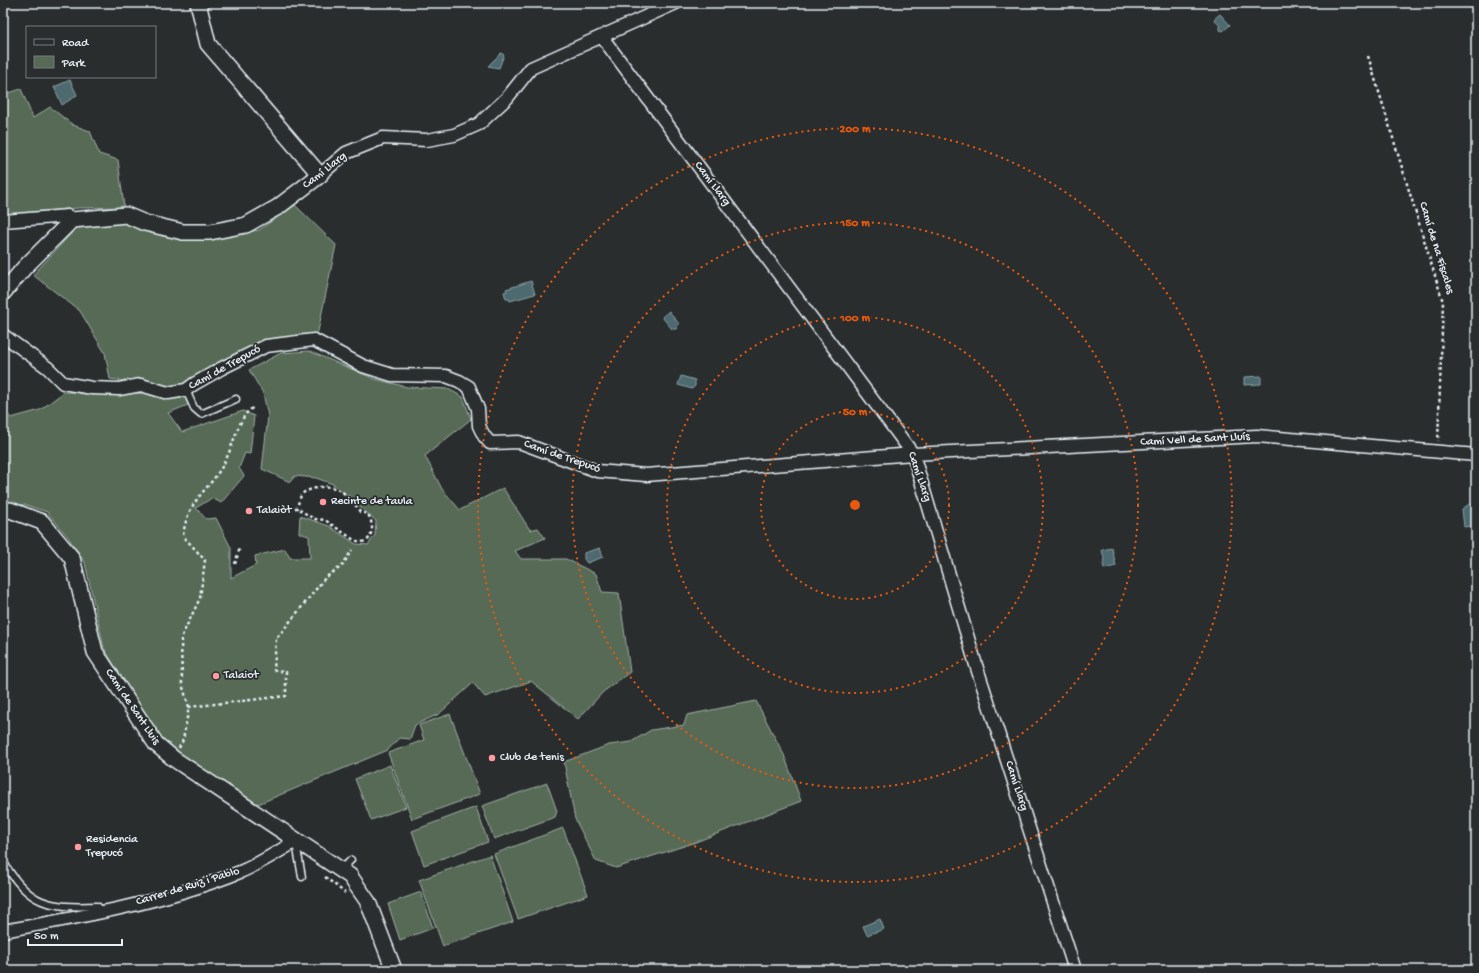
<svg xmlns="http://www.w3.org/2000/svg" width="1479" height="973" viewBox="0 0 1479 973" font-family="'Gochi Hand',sans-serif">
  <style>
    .green { fill: #566a55; stroke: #9faea6 }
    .water { fill: #4d6b6f; stroke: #8ba1a6 }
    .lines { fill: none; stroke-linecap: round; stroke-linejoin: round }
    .service-casing { stroke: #e8f1f8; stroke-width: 9 }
    .minor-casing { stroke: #e8f1f8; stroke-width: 15 }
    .tertiary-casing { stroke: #e8f1f8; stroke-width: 18 }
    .path { stroke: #e8f1f8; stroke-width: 2.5; stroke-dasharray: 3 3; stroke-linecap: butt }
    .service { stroke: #2a2d2e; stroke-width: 6 }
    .minor { stroke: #2a2d2e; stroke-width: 12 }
    .tertiary { stroke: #2a2d2e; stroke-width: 15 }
    .ring { fill: none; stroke: #e8590c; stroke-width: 2; stroke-dasharray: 2 4 }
    .poi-dot { fill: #ff9aa2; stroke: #2a2d2e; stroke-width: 1.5 }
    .labels { text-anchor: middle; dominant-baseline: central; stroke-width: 3.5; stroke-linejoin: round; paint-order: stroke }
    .street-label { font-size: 12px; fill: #e8f1f8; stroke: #2a2d2e }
    .poi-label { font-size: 12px; fill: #e8f1f8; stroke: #2a2d2e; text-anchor: start }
    .centre { fill: #e8590c; stroke: #2a2d2e; stroke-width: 2 }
    .ring-label { font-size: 12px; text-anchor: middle; font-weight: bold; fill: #e8590c; stroke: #2a2d2e; stroke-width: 3.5; stroke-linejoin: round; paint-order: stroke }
  </style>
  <rect width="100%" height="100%" fill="#2a2d2e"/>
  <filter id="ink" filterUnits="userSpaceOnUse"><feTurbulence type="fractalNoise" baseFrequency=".025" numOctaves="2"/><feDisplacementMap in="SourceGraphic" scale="8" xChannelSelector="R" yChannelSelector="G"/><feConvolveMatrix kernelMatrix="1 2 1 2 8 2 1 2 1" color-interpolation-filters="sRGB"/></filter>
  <g filter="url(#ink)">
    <g class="green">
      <polygon points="21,89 33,118 50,107 73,125 90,131 99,154 118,160 124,207 78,208 3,215 3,95"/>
      <polygon points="295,205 336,245 317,336 283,338 251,346 178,386 157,385 110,379 105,353 80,311 33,275 77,227 129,222 162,236 203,240 259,230"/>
      <polygon points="309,351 375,379 407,387 448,389 463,397 471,419 425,456 442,489 460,510 503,488 530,530 538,528 545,538 515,551 521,559 566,559 596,574 602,592 619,593 630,672 603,692 578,719 531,681 485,697 473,683 439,714 415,725 410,739 399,738 388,750 258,804 165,744 144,715 104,648 85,563 68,537 47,512 26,505 3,504 3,409 11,418 40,410 64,392 184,394 188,405 168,413 182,432 243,411 254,416 250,454 245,453 239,468 244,476 221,503 212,498 196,508 206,519 216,518 231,548 231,578 256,565 255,556 285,549 290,558 310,558 309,536 299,533 300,516 329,526 356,544 368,545 375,535 376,521 333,484 316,478 295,476 290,482 262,469 268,416 263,393 249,370 281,353"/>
      <polygon points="756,701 784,755 801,801 693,843 616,868 596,861 575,819 564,762 609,745 631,742 651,730 684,725 687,715"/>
      <polygon points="450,714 480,794 412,819 388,753 424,740 419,725"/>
      <polygon points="390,765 406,807 371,820 355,779"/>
      <polygon points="547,783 557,811 555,817 494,839 482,806"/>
      <polygon points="476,807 488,842 424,865 412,831"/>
      <polygon points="563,828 588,895 518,919 494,854"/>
      <polygon points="490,855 513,922 443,946 419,880"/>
      <polygon points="421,892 433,928 400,940 388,904"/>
    </g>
    <g class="water">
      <polygon points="1220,14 1230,25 1223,31 1220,30 1220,26 1214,19"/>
      <polygon points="501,53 504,55 499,68 488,66"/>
      <polygon points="70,80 77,95 62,105 54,87"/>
      <polygon points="531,281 535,294 510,301 509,299 506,299 504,292 507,291 506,289"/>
      <polygon points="669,311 679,324 676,329 672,329 662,317"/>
      <polygon points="681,376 695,380 695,386 692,389 678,385"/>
      <polygon points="1261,376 1261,384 1244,385 1244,377"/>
      <polygon points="1468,505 1473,505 1476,525 1464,527 1462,509"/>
      <polygon points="600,548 603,557 587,563 584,559 584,553"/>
      <polygon points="1112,548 1116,566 1104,569 1103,563 1105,562 1102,550"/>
      <polygon points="880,919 884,929 867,935 863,926"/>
    </g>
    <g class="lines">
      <g class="service-casing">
        <g id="service">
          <polyline points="186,390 194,408 201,414 236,399"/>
          <polyline points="296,843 302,877"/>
          <path d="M3,861c25,44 46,47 94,45l6,5"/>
          <polyline points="341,870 351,860"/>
        </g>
      </g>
      <g class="minor-casing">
        <g id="minor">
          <polyline points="602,37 913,454 976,665 1075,970"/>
          <polyline points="320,175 346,153 383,138 427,140 454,135 479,124 507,98 531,68 676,3"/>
          <polyline points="3,221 68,216 72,220"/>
          <polyline points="3,335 48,368 63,383 92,388 119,389 141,385 168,393 186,390 194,384 222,368 266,346 314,340 363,366 392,375 446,376 459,381 469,387 478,409 479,426 484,436 490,443 519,442 597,471 646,475 913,454 1257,436 1476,455"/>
          <path d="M3,931c79,-14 162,-29 237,-59 19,-8 38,-20 56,-31"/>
        </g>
      </g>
      <g class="tertiary-casing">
        <g id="tertiary">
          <polyline points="3,293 24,268 72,220 126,215 145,223 183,232 210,232 246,225 278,207 320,175 208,44 198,3"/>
          <polyline points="3,510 10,510 42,522 72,558 95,652 156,744 174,759 350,876 368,902 394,970"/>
        </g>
      </g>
      <g class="path">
        <polyline points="1368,56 1443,302 1438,441"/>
        <path d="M283,510l14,-2c4,-15 4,-16 19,-20 19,-6 35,8 44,24l8,2c5,10 6,17 -1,27l-6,1 -7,-2 -29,-20 -11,-1 -17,-11"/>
        <polyline points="235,564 240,547"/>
        <path d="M189,707l-7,-23 -1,-46 19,-40 5,-38 -22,-24c5,-40 28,-45 43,-77 7,-13 14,-46 27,-51"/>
        <polyline points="179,748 183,740 189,707 286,696 286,672 274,670 276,639 325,578 342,566 352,550"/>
        <polyline points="325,877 345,893"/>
      </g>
      <use href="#service" class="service"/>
      <use href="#minor" class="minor"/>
      <use href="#tertiary" class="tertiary"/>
    </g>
  </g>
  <g class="ring">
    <circle cx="855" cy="505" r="94"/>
    <circle cx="855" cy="505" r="188"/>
    <circle cx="855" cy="505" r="283"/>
    <circle cx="855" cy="505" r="377"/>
  </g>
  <g class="poi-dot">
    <circle cx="323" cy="502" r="4"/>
    <circle cx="249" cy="511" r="4"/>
    <circle cx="216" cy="676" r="4"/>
    <circle cx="492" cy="758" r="4"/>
    <circle cx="78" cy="847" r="4"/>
  </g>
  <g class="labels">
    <g class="street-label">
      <text transform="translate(325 171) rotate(-38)">Camí Llarg</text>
      <text transform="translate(712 184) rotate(53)">Camí Llarg</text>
      <text transform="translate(1436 248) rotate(73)">Camí de na Fiscales</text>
      <text transform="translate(225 368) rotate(-29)">Camí de Trepucó</text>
      <text transform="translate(1195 440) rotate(-3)">Camí Vell de Sant Lluís</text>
      <text transform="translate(562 457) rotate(19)">Camí de Trepucó</text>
      <text transform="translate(919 477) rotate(71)">Camí Llarg</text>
      <text transform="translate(132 707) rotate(56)">Camí de Sant Lluis</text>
      <text transform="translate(1016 786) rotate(72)">Camí Llarg</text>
      <text transform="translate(188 887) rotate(-17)">Carrer de Ruiz i Pablo</text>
    </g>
    <g class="poi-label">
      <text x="331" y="502">Recinte de taula</text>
      <text x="257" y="511">Talaiòt</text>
      <text x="224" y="676">Talaiot</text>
      <text x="500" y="758">Club de tenis</text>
      <text x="86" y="840">Residencia<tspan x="86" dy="14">Trepucó</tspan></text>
    </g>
  </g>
  <circle cx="855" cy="505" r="6" class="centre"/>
  <g class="ring-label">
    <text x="855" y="132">200 m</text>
    <text x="855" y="226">150 m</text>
    <text x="855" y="321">100 m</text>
    <text x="855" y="415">50 m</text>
  </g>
  <rect width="1479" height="973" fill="none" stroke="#2a2d2e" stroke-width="16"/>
  <rect x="8" y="8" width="1463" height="957" fill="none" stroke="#e8f1f8" stroke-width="1.5" filter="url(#ink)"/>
  <rect x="26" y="26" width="130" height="52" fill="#2a2d2e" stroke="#767b7f"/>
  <rect x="34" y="39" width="20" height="6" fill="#2a2d2e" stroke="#767b7f"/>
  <text x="62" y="46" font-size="12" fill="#e8f1f8">Road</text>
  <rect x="34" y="56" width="20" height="12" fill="#566a55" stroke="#767b7f"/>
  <text x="62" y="66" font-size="12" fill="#e8f1f8">Park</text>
  <path d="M28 939v6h94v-6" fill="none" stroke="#e8f1f8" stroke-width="2"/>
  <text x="34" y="939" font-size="12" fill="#e8f1f8" stroke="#2a2d2e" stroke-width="3" paint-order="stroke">50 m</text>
</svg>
